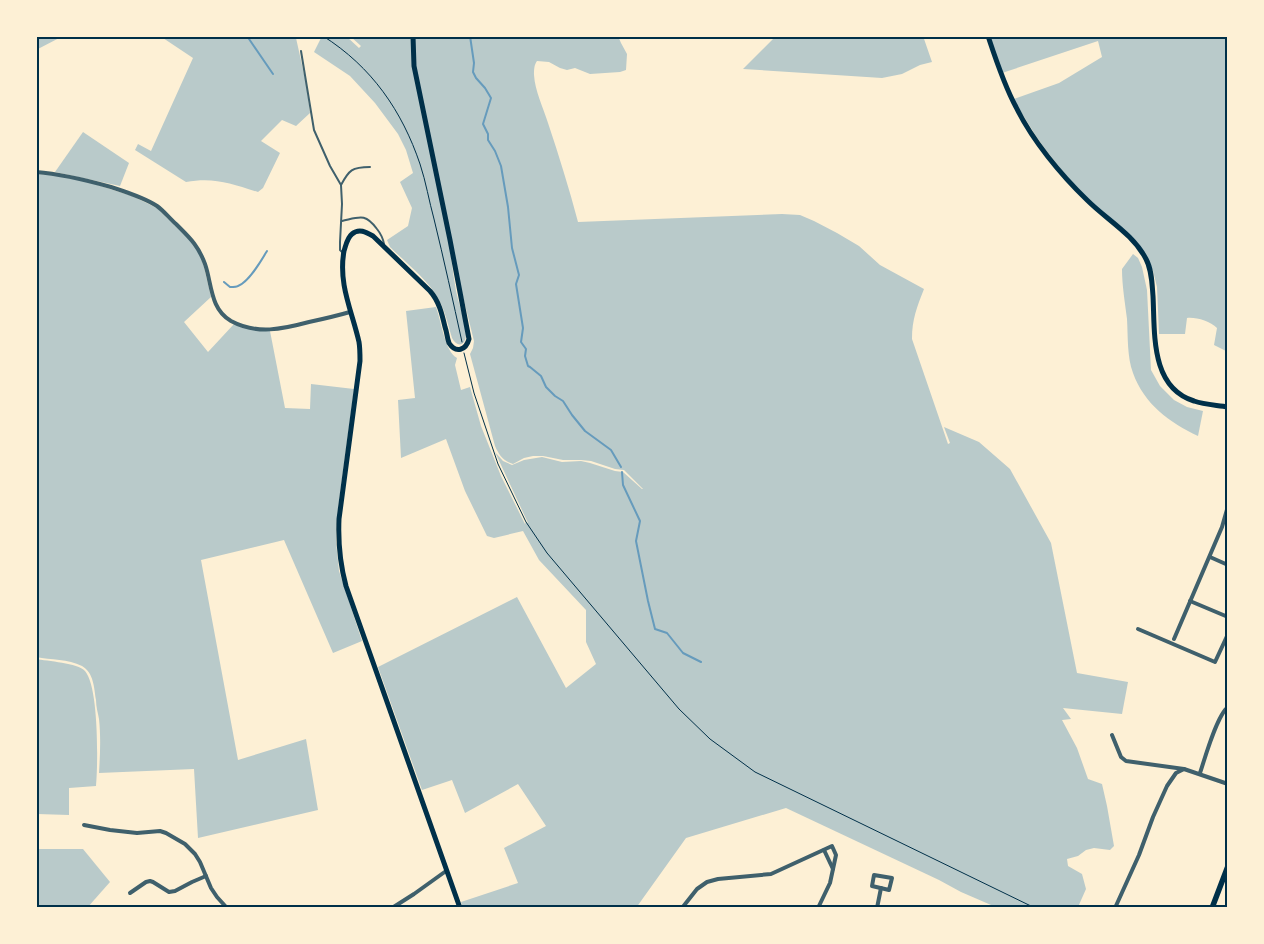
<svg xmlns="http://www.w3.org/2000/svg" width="1264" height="944" viewBox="0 0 1264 944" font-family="'IBM Plex Sans',sans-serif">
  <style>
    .green { fill: #b9caca }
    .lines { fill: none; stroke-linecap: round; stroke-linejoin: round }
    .stream { stroke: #669bbc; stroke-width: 2 }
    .path { stroke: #003049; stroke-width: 1 }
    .service { stroke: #3f606c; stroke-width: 2 }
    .minor { stroke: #3f606c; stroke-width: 4 }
    .secondary { stroke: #003049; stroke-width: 5 }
    .primary { stroke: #003049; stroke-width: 5.5 }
    .neatline { fill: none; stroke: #003049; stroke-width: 2 }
  </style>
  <rect width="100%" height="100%" fill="#fdf0d5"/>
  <g class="green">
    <polygon points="37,36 63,36 36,50"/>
    <path d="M160,36h140l-4,2 10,45 4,30 -14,13 -14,-6 -21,21 19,12 -17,35 -5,4c-27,-8 -43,-15 -72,-10l-51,-32 3,-6 13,7 42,-93z"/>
    <path d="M322,36h24l13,12 2,-2 -11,-10h268l3,7 6,11 -1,16 -6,2 -30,2 -15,-6 -8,2 -7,-2 -11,-6 -12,-1c-3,4 -3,9 -3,14 1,16 9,32 14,48 11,33 21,65 30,99l204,-8 18,1 14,6 23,12 22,13 21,19 44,24c-7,18 -12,30 -12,50l36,105 2,-1 -6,-16 35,15 31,27 41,74 26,130 51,9 -6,32 -59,-6 8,11 -9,1 15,28 11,31 14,5 5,22 7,40 -4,4 -16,-2 -8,2 -8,6 -11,3 1,7 14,8 4,15 -8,18 -3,1h-77l-37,-16 -22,-12 -153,-72 -100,30 -50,70h-173l-2,-6 57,-19 -14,-35 42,-22 -28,-42 -53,29 -13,-33 -30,10 -44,-123 139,-70 49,91 30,-24 -10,-22v-32l-47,-50 -16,-29 -29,7 -7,-2 -22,-45 -19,-52 -45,19 -3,-58 17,-2 -9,-87 30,-4c5,13 9,45 21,51l-2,7 6,25 9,-3 11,39 20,50 24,48 1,-2 2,1 -33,-71 8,9 9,4 12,-5 18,-3 20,5 19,-1 9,2 25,8 8,1 19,17h1l-19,-19 -9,-1 -24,-8 -10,-1h-18l-20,-4h-10l-9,2 -11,6c-10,-3 -14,-9 -18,-18l-25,-92 3,-6 1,-7 -25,-101c2,17 4,34 7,51 3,14 9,29 10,43 0,12 -9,14 -14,4 -4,-13 -7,-28 -14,-40 -10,-18 -33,-36 -48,-51l-3,-7 21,-14 4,-18 -12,-26 13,-9 -7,-23 -8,-16 -23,-31 -25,-27 -36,-24z"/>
    <polygon points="776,36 923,36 932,62 920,65 902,74 882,78 743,69"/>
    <path d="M988,36h240v316l-14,-7 3,-17c-7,-7 -21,-11 -30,-10l-2,16h-26l-2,-47 -4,-16 -10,-20 -55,-51 -23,-26 -19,-24 -10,-14 -18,-29 -4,-8 45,-16 43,-26 -4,-16 -96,32z"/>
    <polygon points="83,132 129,163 120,186 55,172"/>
    <path d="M36,174l19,1 27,5 50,16 25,12 36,35 5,7 6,17 7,30 -27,25 24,30 26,-28 36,7 15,77 25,1 1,-25 43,5 -15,112 -3,25v16l3,29 23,70 -29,12 -49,-113 -83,20 37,200 68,-21 12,71 -120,28 -4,-69 -95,4c1,-17 2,-36 0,-54 -1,-6 -3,-12 -3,-19 -2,-12 -2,-27 -14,-34 -14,-7 -31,-6 -46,-9z"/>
    <path d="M1133,254l5,4 4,9 5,23 4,80 9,16 14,14 13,7 16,4 -5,25c-28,-13 -54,-32 -65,-63 -6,-16 -5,-37 -6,-54 -2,-17 -5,-33 -5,-50z"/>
    <path d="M36,659c11,2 42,4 49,12 14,16 13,93 11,115l-27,2v27l-32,-1 -1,31z"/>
    <polygon points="36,849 83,849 110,882 87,908 36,908"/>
  </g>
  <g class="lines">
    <g class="stream">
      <polyline points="247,36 273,74"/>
      <polyline points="470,36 474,63 473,72 476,78 485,88 491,98 483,124 488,134 488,140 495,151 501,166 508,207 512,248 519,275 516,284 523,328 521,342 526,349 525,356 528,366 530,367 541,376 546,387 555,396 563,401 572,415 585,431 611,450 621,467"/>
      <path d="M224,282l6,5c1,0 7,0 8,-1 11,-4 23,-25 29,-35"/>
      <polyline points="1226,338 1228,334"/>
      <polyline points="622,472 623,485 640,521 636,541 648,601 655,629 667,633 683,653 701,662"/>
    </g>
    <g class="path">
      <path d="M323,36c49,31 79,75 97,128 6,18 9,37 14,55 10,41 19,82 28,123"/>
      <polyline points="464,353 474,393 498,464 526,522 547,553 679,709 710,739 755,772 1035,908"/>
    </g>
    <g class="service">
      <polyline points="301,51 314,130 330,166 341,185 342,204 340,242 340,250 343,253"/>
      <path d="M341,185c8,-15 11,-18 29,-18"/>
      <path d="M342,221c18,-4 23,-8 35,8 4,5 6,9 7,15"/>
    </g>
    <g class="minor">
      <path d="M36,172c26,2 50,8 75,15 15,5 32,10 46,19 7,5 13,13 19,18 14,14 22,21 29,40 7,20 5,45 26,57 26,14 52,8 78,1 14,-3 27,-6 41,-10"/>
      <polyline points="1210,557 1228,565"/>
      <polyline points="1190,601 1228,617"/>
      <polyline points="1138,629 1215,662 1228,634"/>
      <polyline points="1174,639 1222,527 1228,506"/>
      <polyline points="1112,735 1121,757 1126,761 1184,769 1228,784"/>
      <path d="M1200,773c5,-15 17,-58 28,-66"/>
      <polyline points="84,825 110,830 137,833 160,831 166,833 185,844 195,854 200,862 211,888 217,897 227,908"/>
      <polyline points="824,850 833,869"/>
      <polygon points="874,875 892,878 889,890 872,886"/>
      <polyline points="130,893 146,882 150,881 153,882 169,892 175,891 192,882 206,876"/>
      <polyline points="392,908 414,894 446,871"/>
      <polyline points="682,908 697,889 707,882 718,879 771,874 832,846 836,855 830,883 818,908"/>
      <polyline points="800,908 801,908"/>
      <polyline points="877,908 881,888"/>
      <polyline points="938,908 938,907 944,908"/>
      <polyline points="1115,908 1139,855 1153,817 1167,786 1176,773 1184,769"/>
    </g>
    <g class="secondary">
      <path d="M413,36l1,30 36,174 19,99c-3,11 -13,15 -20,4 -2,-5 -2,-11 -4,-16 -3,-13 -6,-26 -15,-36l-57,-55c-7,-4 -14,-8 -21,-2 -5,4 -6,11 -8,17 -6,33 8,60 15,91 1,6 1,12 1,19l-21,158c-1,23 1,45 7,67l114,322"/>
      <path d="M988,36c8,24 16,49 28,71 16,33 45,68 71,93 20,20 46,34 59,59 6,11 6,25 7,37 2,37 -3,91 41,105 11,4 23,4 34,6"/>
    </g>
    <polyline class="primary" points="1212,908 1228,866"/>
  </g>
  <rect width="1264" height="944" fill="none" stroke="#fdf0d5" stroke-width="75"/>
  <rect x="38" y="38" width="1188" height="868" class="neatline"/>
</svg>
